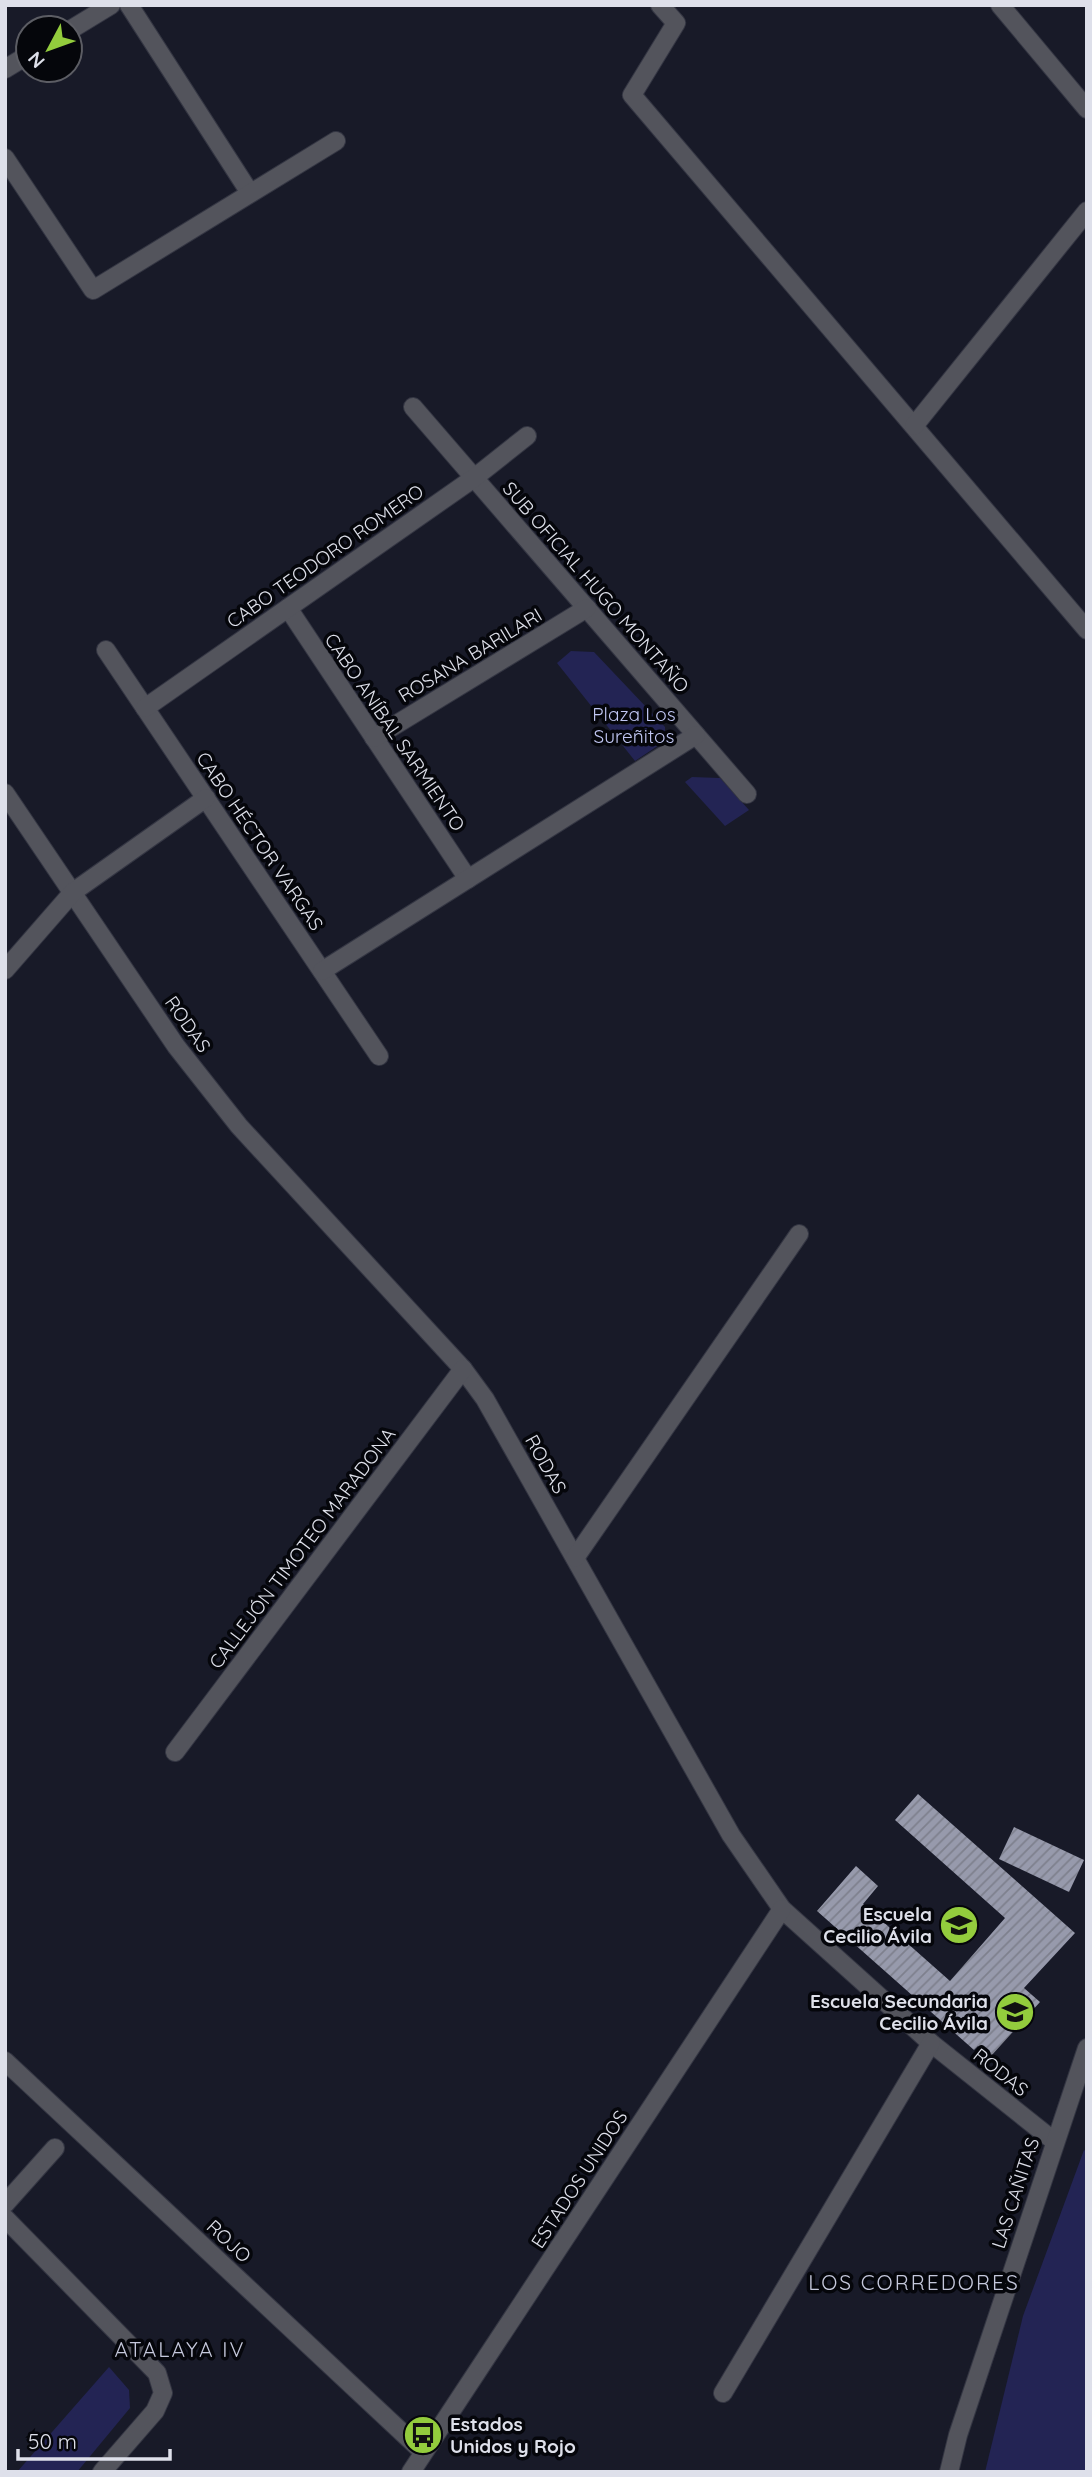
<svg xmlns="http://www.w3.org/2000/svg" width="1092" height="2477" viewBox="0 0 1092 2477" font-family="Quicksand,sans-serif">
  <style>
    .green { fill: #232454 }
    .building { fill: url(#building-hatch) }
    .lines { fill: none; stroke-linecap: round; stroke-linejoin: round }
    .minor-casing { stroke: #343643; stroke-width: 20 }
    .minor { stroke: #53545c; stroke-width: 18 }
    .labels { text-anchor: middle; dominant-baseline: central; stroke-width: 7; stroke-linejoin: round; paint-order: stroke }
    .street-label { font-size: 19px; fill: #dee0ea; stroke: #05060b }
    .park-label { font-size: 19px; fill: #c1c7f3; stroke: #05060b }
    .poi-label { font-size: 19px; font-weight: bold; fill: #dee0ea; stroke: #05060b; text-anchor: end }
    .neighbourhood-label { font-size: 21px; letter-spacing: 2px; fill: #c5c8dc; stroke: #05060b }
  </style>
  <defs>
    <pattern id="building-hatch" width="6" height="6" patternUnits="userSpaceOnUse" patternTransform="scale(1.75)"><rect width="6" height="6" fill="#979aac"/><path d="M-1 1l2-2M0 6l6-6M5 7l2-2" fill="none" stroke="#7e808d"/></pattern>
  </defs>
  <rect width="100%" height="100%" fill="#181a28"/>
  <g class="green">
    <polygon points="571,651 594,652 665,727 665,741 635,761 557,663"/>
    <polygon points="692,777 720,778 749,810 725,826 685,782"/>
    <polygon points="1084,2150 1087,2152 1087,2472 985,2472 1023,2316"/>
    <polygon points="109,2367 129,2390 130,2408 77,2472 17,2472"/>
  </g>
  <g class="building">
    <polygon points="918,1794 1075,1933 1024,1988 1040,2002 991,2056 978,2046 974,2050 817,1911 856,1866 878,1886 863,1904 950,1981 1005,1918 895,1820"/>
    <polygon points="1014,1827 1084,1860 1069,1892 999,1859"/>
  </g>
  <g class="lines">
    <g class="minor-casing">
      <g id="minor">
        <polyline points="129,5 250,193"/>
        <polyline points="660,5 676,23 632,95 1087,630"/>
        <polyline points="1000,5 1087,109"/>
        <polyline points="70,30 111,5"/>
        <polyline points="5,69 28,55"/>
        <polyline points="5,158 93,290 336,141"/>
        <polyline points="413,407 747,794"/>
        <polyline points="914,426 1087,211"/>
        <polyline points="288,608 468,879"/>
        <polyline points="106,650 379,1056"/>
        <polyline points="145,708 474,478 527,436"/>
        <polyline points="374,738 587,608"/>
        <polyline points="5,793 176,1046 239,1126 463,1369 485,1399 731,1835 782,1909 931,2043 1054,2141"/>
        <polyline points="5,970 73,892 206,798"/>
        <polyline points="322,971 696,735"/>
        <polyline points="575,1558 799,1234"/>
        <polyline points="175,1752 463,1369"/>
        <polyline points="5,2061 423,2452"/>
        <polyline points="5,2204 55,2148"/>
        <polyline points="5,2218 157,2373 163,2393 155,2411 102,2472"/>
        <polyline points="723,2393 931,2043"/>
        <polyline points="411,2472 782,1909"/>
        <polyline points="949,2472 958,2435 1087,2048"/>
      </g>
    </g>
    <use href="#minor" class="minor"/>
  </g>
  <defs>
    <g id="school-disc" transform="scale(2.0125)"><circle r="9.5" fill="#93cc3d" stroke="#05060b"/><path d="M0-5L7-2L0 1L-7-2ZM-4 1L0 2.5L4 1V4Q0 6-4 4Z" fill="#111"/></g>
    <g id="bus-disc" transform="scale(2.0125)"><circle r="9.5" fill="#93cc3d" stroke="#05060b"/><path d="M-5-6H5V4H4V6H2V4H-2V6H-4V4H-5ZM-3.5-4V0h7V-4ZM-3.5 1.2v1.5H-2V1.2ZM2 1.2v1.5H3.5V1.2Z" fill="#111"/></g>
  </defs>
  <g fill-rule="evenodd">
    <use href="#school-disc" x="959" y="1925"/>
    <use href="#school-disc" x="1015" y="2012"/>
    <use href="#bus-disc" x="423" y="2435"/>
  </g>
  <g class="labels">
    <g class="street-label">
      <text transform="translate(325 556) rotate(-35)">CABO TEODORO ROMERO</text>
      <text transform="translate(596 587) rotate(49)">SUB OFICIAL HUGO MONTAÑO</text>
      <text transform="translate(470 655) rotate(-31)">ROSANA BARILARI</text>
      <text transform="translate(395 732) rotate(56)">CABO ANÍBAL SARMIENTO</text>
      <text transform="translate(260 841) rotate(56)">CABO HÉCTOR VARGAS</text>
      <text transform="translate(188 1024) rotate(55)">RODAS</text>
      <text transform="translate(546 1464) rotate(61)">RODAS</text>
      <text transform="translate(302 1548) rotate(-53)">CALLEJÓN TIMOTEO MARADONA</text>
      <text transform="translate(1001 2072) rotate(39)">RODAS</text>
      <text transform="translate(579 2179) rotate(-57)">ESTADOS UNIDOS</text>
      <text transform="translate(1015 2193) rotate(-72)">LAS CAÑITAS</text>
      <text transform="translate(229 2241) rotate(43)">ROJO</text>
    </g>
    <g class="park-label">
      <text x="634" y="714">Plaza Los<tspan x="634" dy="22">Sureñitos</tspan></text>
    </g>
    <g class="poi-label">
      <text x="932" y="1914">Escuela<tspan x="932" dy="22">Cecilio Ávila</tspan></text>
      <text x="988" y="2001">Escuela Secundaria<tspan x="988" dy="22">Cecilio Ávila</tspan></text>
      <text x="450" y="2424" text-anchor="start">Estados<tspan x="450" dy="22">Unidos y Rojo</tspan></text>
    </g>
    <g class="neighbourhood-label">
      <text x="914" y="2282">LOS CORREDORES</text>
      <text x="180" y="2349">ATALAYA IV</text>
    </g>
  </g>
  <rect width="1092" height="2477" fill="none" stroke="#dee0ea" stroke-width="14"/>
  <g transform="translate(49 49) rotate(229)"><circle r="33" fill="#05060b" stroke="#5c5d64" stroke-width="2"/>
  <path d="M0-5L12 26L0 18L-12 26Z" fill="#93cc3d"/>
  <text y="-10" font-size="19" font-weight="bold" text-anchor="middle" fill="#dee0ea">N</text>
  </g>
  <path d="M18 2449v10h152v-10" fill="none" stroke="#dee0ea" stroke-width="3.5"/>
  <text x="28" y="2449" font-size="21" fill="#dee0ea" stroke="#05060b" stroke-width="5" paint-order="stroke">50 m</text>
</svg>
